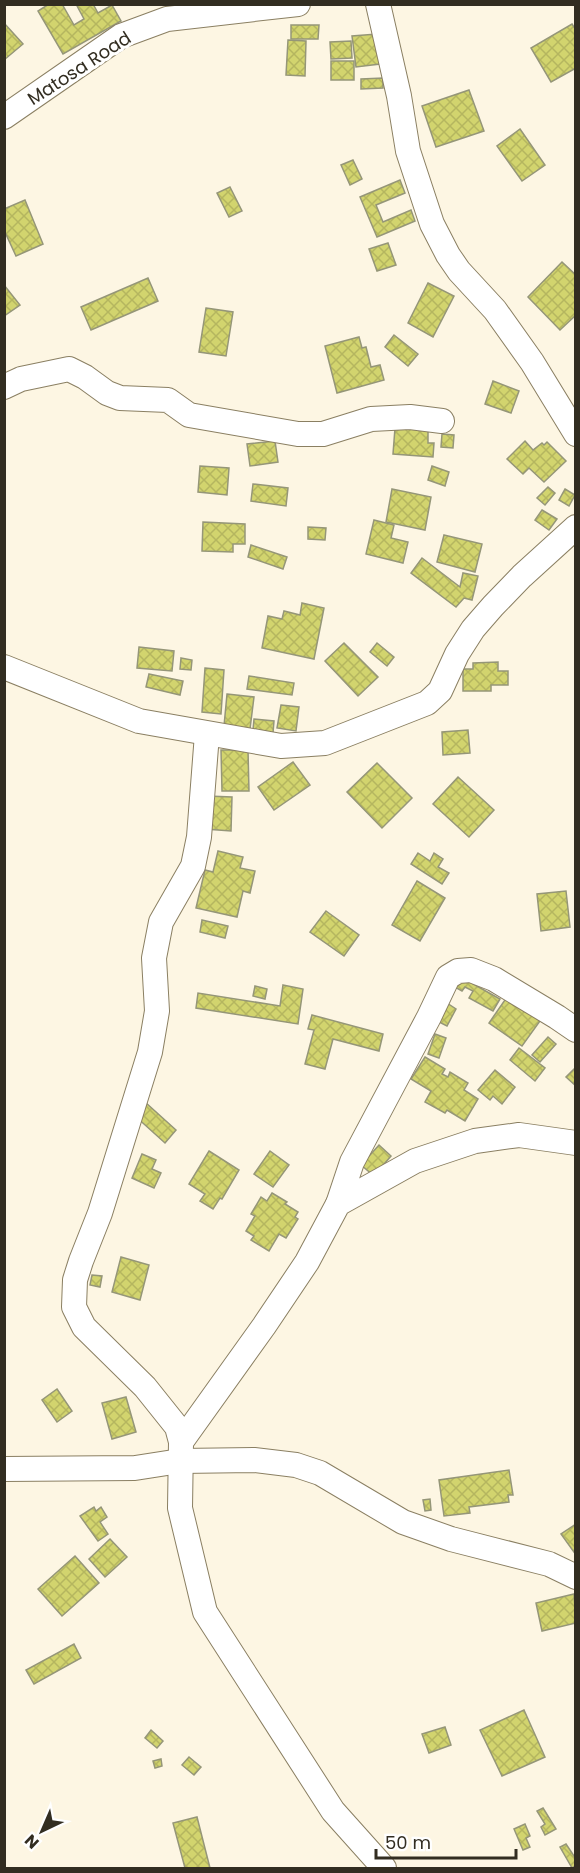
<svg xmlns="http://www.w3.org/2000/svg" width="580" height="1873" viewBox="0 0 580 1873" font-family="Poppins,sans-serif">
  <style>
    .building { fill: url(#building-cross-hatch); stroke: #959678; stroke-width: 1.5 }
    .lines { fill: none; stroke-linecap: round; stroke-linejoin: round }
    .minor-casing { stroke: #8a7f62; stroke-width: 26 }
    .minor { stroke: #fff; stroke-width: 24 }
    .labels { text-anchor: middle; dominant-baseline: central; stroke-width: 6; stroke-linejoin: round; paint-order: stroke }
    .street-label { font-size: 18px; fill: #322d21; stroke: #fff }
  </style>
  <defs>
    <pattern id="building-cross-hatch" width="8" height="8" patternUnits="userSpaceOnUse" patternTransform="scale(1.5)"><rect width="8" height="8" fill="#d2d46e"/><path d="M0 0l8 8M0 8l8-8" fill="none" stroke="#b5b65f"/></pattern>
  </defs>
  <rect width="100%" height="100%" fill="#fdf6e3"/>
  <g class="building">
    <polygon points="49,4 62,4 74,25 84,19 76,4 93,4 98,13 112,5 121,21 63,54 38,11"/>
    <polygon points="4,23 23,44 4,60"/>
    <polygon points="572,24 576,30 576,68 551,82 531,48"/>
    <polygon points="291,25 319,25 318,39 291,39"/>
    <polygon points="377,34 380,64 356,67 352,36"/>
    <polygon points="288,40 306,41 305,76 286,75"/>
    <polygon points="351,41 352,58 331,59 330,42"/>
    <rect x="331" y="61" width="23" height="19"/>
    <polygon points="383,78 383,88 361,89 361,79"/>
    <polygon points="469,90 484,131 436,147 422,106"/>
    <polygon points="520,129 545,165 522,181 497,146"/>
    <polygon points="353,160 362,179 350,185 341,165"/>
    <polygon points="400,180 405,193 376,205 383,222 411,210 415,221 377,237 360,197"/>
    <polygon points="230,187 242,211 229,217 217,193"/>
    <polygon points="25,200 43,244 16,256 4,230 4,209"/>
    <polygon points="388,243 396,265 377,271 369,249"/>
    <polygon points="562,262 576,275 576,315 560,330 528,297"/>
    <polygon points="148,278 158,301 91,330 81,307"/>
    <polygon points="428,283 454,296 433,337 408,323"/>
    <polygon points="4,285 20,305 4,316"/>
    <polygon points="206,308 233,312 226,356 199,352"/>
    <polygon points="394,335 418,354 408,366 385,347"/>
    <polygon points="359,337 362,348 366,347 371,367 380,365 384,380 337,393 325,346"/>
    <polygon points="493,381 519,391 511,413 485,404"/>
    <polygon points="395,428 428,430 428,443 434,443 433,457 393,454"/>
    <polygon points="442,434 454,435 453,448 441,447"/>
    <polygon points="275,441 278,462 250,466 247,444"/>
    <polygon points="525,441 533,450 542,443 544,445 547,442 566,461 544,482 529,468 523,474 507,459"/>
    <polygon points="200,466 229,468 227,495 198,492"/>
    <polygon points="432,466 449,472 445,486 428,480"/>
    <polygon points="253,484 288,488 286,506 251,501"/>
    <polygon points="548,487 555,493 545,505 537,498"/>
    <polygon points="392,489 431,497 425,530 386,522"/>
    <polygon points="565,489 575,495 569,506 559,500"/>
    <polygon points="542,510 557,519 549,530 535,520"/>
    <polygon points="374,520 394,525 391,538 408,542 403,563 366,554"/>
    <polygon points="203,522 245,524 245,544 233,544 233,552 202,551"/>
    <polygon points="308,527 326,528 325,540 308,539"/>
    <polygon points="444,535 482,544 475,572 437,562"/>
    <polygon points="251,545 287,557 283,569 248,557"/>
    <polygon points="422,558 460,587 463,573 478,576 472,600 464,598 456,607 411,573"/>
    <polygon points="302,603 324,608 314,659 262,648 268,616 282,619 284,611 300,615"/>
    <polygon points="344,643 378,677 358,696 325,661"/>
    <polygon points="377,643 394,657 387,666 370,652"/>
    <polygon points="139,647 174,651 172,671 137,668"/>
    <polygon points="181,658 192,660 191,670 180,669"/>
    <polygon points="498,662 498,671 508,671 508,685 491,685 491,691 463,691 463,669 473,669 473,663"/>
    <polygon points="205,668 224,670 221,714 202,712"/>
    <polygon points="149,674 183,681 180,695 146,687"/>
    <polygon points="249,676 294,683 292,695 247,689"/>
    <polygon points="227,694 254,697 250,729 224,726"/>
    <polygon points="281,705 299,707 296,731 277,728"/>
    <polygon points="254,719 274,721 273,733 253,730"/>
    <polygon points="468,730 470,753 443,755 442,732"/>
    <polygon points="221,750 248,750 249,791 222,791"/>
    <polygon points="293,762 310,785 274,810 258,787"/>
    <polygon points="377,763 412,798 382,828 347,792"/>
    <polygon points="458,777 494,810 469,837 433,804"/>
    <polygon points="207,796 232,797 231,831 205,829"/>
    <polygon points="218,851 243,857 240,868 255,871 250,893 243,891 237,917 196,908 205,870 213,872"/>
    <polygon points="418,853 430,861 434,853 443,859 438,867 449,873 442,884 411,864"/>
    <polygon points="417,881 445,898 420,941 392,925"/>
    <polygon points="566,891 570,927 541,931 537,894"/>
    <polygon points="326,911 359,935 344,956 310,932"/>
    <polygon points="202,920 228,926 225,938 200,932"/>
    <polygon points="459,976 500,999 493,1011 469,998 473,991 465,987 462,991 453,986"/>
    <polygon points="283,985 303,989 298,1024 196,1008 198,993 280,1006"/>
    <polygon points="255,986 267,989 265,999 253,996"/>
    <polygon points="507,997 540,1021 522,1046 489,1023"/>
    <polygon points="447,1003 456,1009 447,1026 437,1021"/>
    <polygon points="312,1015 383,1034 379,1051 333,1039 325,1069 305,1064 314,1030 308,1029"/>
    <polygon points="435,1034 446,1038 439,1058 428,1054"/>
    <polygon points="548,1037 556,1044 540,1062 532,1055"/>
    <polygon points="519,1048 545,1068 535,1081 510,1060"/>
    <polygon points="425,1057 445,1069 442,1074 448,1077 450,1072 468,1083 464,1090 478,1099 465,1121 447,1110 445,1113 425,1102 431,1091 411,1079"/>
    <polygon points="576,1067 576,1086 566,1077"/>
    <polygon points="495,1070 515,1087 502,1104 493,1096 490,1100 478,1090"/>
    <polygon points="145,1102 176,1130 165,1143 134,1115"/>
    <polygon points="379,1145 391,1156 374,1176 361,1165"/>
    <polygon points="209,1151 239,1170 222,1199 220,1198 213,1209 200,1201 205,1194 189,1184"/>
    <polygon points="270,1151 289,1165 273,1187 254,1174"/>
    <polygon points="142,1154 156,1160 152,1169 161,1173 154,1188 132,1178"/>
    <polygon points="272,1193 287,1202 285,1204 298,1212 295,1217 298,1219 286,1238 279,1234 269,1251 251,1240 254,1236 246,1231 255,1216 251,1214 261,1197 267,1201"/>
    <polygon points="121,1257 149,1265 140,1300 112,1292"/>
    <polygon points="92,1275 102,1276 100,1287 90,1285"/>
    <polygon points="57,1389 72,1411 57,1422 42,1400"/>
    <polygon points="126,1397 136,1432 112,1439 102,1403"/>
    <polygon points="509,1470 513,1495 508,1495 509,1502 469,1507 470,1513 444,1516 439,1480"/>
    <polygon points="430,1499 431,1510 425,1511 423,1500"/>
    <polygon points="94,1507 96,1511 101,1507 107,1517 100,1522 108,1534 98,1541 80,1516"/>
    <polygon points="576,1524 576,1555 561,1534"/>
    <polygon points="110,1539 127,1557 105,1577 89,1559"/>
    <polygon points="75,1556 99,1583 62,1616 38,1589"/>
    <polygon points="574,1594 576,1623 542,1631 536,1603"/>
    <polygon points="74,1644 81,1658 34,1684 26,1670"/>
    <polygon points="524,1710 545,1757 502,1776 480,1730"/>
    <polygon points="445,1727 451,1745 429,1753 422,1734"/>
    <polygon points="151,1730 163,1741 157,1748 145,1738"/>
    <polygon points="189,1757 201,1767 194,1775 182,1765"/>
    <polygon points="161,1759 162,1766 155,1768 153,1761"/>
    <polygon points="543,1808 556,1829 545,1835 541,1827 545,1824 537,1811"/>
    <polygon points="197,1817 210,1868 185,1868 173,1823"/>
    <polygon points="525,1824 530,1836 526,1838 530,1847 523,1850 514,1829"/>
    <polygon points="566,1844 576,1859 576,1865 572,1868 560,1847"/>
  </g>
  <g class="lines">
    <g class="minor-casing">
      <g id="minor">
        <polyline points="378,4 399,96 408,151 432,224 448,255 459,271 495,310 532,362 576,434"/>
        <polyline points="4,117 121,36 167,19 298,4"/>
        <polyline points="4,387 21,379 69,369 85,377 107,393 120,398 168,400 189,415 298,434 323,434 371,419 410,417 442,421"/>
        <polyline points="4,667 139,721 281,746 325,743 427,703 440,691 457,654 473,629 493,606 522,576 576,527"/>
        <polyline points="207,734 199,837 193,866 161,922 154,958 157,1011 150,1052 100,1213 81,1261 75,1280 74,1307 84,1327 145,1387 177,1427 181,1442 180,1508 205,1612 333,1811 384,1868"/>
        <polyline points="338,1204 352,1162 429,1017 448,977 458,971 471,970 494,979 557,1017 576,1030"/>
        <polyline points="181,1442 264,1326 307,1262 338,1204 415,1161 475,1141 519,1135 576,1143"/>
        <polyline points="4,1469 135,1468 180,1461 254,1460 296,1465 320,1473 403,1522 451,1539 549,1564 576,1577"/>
      </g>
    </g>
    <use href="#minor" class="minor"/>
  </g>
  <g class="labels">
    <g class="street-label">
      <text transform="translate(79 68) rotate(-33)">Matosa Road</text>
    </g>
  </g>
  <rect width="580" height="1873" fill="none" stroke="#322d21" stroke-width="12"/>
  <g transform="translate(42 1831) rotate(224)" stroke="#ffffff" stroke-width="4.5" paint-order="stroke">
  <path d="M0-4.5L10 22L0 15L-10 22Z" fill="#322d21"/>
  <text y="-9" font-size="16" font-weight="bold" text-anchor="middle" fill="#322d21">N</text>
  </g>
  <path d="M376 1849v9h140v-9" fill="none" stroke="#322d21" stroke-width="3"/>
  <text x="385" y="1849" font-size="18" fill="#322d21" stroke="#ffffff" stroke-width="4.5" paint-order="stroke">50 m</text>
</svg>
